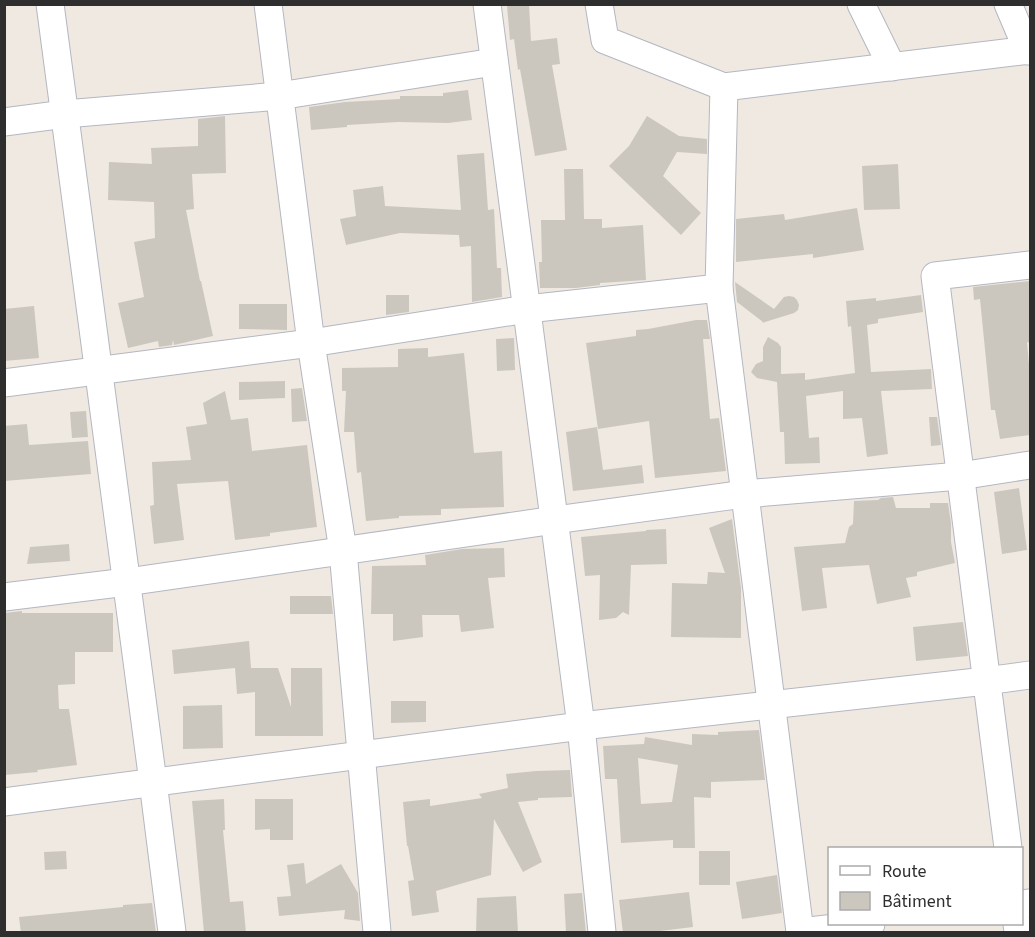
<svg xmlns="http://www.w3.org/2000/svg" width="1035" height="937" viewBox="0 0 1035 937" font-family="'Source Sans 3',sans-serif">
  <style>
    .building { fill: #cbc7bf; fill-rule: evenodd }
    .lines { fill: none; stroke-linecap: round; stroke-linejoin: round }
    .minor-casing { stroke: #b4b7c1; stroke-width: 29 }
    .minor { stroke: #fff; stroke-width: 27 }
  </style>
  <rect width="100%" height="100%" fill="#efe9e1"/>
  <g class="building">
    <polygon points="529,4 531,41 557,38 560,64 552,65 567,150 535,156 520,69 518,70 514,39 510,40 507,6"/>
    <polygon points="468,90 472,120 448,123 398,122 347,125 347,127 311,130 309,107 345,102 400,99 400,96 443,96 443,93"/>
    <polygon points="225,116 226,173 192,174 194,209 186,210 200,281 201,281 213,336 174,345 173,340 172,345 159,347 158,341 128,348 118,303 144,297 134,242 155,238 154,202 108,200 109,162 152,164 151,148 198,146 198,119"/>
    <polygon points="647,116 679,136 707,139 707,154 677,152 663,176 701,213 681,235 609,166 629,146"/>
    <polygon points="484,153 488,210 494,209 497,268 501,268 502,297 472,302 471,246 460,247 459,235 400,233 346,245 340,219 356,216 353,190 383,186 385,206 461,210 457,155"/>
    <polygon points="898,164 900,209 864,210 862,166"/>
    <polygon points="564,169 583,169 584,219 602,219 602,228 643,225 646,280 600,283 600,285 576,288 540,288 539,262 542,262 541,220 565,220"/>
    <polygon points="857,208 864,250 813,258 813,254 736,262 736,219 784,214 785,220"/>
    <polygon points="1030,281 1030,343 1027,342 1030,376 1030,435 1000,439 995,410 991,410 980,299 974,300 973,287"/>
    <polygon points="735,282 774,309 784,297 789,296 794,297 797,300 799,305 798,310 794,313 762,323 763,322 737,302"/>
    <polygon points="386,295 409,295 409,312 386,315"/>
    <polygon points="921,295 923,312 878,319 878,323 867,325 871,372 931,369 932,389 881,391 888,454 867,457 862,418 843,419 843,391 806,396 809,438 819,437 820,463 785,464 784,432 780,432 777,382 757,378 751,372 756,364 763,361 763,347 768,337 778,343 781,347 781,374 805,373 805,380 855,373 851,326 848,327 846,301 876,298 876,301"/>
    <polygon points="239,304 287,304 287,330 239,329"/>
    <polygon points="34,306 39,358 4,361 4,309"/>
    <polygon points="696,320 707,320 710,339 703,339 710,419 719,418 726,471 655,478 649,421 598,429 586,343 636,336 636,330 648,329"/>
    <polygon points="514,338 515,370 497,371 496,339"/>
    <polygon points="428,348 428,357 464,353 474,453 502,451 504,507 441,509 441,515 399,516 399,518 366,521 361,472 357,473 354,432 344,432 346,391 342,391 342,368 398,367 398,349"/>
    <polygon points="285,381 285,398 239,400 239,382"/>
    <polygon points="302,388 307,421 292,422 291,389"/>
    <polygon points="225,391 231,420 248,418 252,451 307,445 317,527 270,533 270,536 235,540 228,481 177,484 184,540 154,544 150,506 154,505 152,462 191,460 186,427 207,424 203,403"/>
    <polygon points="86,411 88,437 72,438 70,412"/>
    <polygon points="929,417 937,417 941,445 931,446"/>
    <polygon points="27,424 29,445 88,441 91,474 4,481 4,426"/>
    <polygon points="597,427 603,470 642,465 644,483 573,491 566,432"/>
    <polygon points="1019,488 1027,550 1002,554 994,492"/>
    <polygon points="893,497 896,508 930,508 930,503 948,503 951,523 951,542 955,563 917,572 917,576 906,578 911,597 877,604 869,565 822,568 827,608 802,611 794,547 845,543 849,527 853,524 854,501 878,500 881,498"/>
    <polygon points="732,519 741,588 741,638 671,637 672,583 707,584 708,572 725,573 709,528"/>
    <polygon points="666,529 667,564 631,565 629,615 623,612 616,618 599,620 600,575 585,576 581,537 646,531 646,530"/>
    <polygon points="69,544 70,561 27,564 30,547"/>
    <polygon points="504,548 505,577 488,578 494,628 461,632 459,615 422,615 423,637 393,641 393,614 371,614 372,566 426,565 425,555 462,549"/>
    <polygon points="290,596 331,596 333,614 290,614"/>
    <polygon points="22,611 22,613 113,613 113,652 75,652 75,684 58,685 59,709 69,709 77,765 37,770 38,772 4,775 4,613"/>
    <polygon points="963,622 968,656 916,661 913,627"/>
    <polygon points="249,641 251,668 278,668 291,707 291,668 322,668 323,736 255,736 255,692 237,694 235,668 174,674 172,650"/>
    <polygon points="391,701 426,701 426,722 391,723"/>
    <polygon points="222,705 223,748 183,749 183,706"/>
    <path d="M759,730l6,50 -54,2v16l-17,-1 1,51h-22v-8l-52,3 -4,-64h-12l-2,-33 41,-2 1,-7 47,8v-11l26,1v-3zM638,758l40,7 -6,37 -31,2z"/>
    <polygon points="570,770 572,797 538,798 538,800 518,802 542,862 523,872 494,819 491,875 436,891 439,912 412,916 408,881 414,880 408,846 407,846 403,802 430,799 430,806 482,798 479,794 508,788 506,774 536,771"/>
    <polygon points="224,799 225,830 223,830 230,902 243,901 246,933 204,933 192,801"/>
    <polygon points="255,799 293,799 293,840 270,840 270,829 255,830"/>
    <polygon points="66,851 67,869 45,870 44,852"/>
    <rect x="699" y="851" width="31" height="34"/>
    <polygon points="304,863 306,884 341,864 358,893 360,921 344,919 345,910 279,916 277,897 291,896 287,865"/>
    <polygon points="777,875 782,913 742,919 736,882"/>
    <polygon points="689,892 693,927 644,933 623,933 619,900"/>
    <polygon points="582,893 586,933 566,933 564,894"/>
    <polygon points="516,896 518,933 476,933 477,898"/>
    <polygon points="152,903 156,933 21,933 19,917 123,907 123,905"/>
  </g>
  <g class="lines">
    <g class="minor-casing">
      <g id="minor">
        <polyline points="50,4 153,782 172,932"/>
        <polyline points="268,4 311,343 343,551 377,932"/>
        <polyline points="487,4 581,726 602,932"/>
        <polyline points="599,4 605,40 724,87 1030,50"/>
        <polyline points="861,4 892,67"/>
        <polyline points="1008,4 1028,51"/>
        <polyline points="724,87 719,288 800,932"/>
        <polyline points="4,122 65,114 279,96 494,62"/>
        <polyline points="4,383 311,343 527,309 719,288"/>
        <polyline points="4,597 127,582 555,520 744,494 960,476 1030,465"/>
        <polyline points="4,802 581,726 986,681 1030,675"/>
        <polyline points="1008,848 935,276 1030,265"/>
        <polyline points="1022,904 1030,903"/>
        <polyline points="1017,924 1018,932"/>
        <polyline points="800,932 871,924"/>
      </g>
    </g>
    <use href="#minor" class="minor"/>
  </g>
  <rect width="1035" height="937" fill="none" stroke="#2e2e2e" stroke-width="12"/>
  <rect x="828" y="847" width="195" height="78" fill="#ffffff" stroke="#ababab" stroke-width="1.5"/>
  <rect x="840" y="866" width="30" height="9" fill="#ffffff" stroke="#ababab" stroke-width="1.5"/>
  <text x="882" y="877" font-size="18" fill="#2e2e2e">Route</text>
  <rect x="840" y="892" width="30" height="18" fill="#cbc7bf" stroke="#ababab" stroke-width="1.5"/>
  <text x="882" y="907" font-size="18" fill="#2e2e2e">Bâtiment</text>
</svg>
